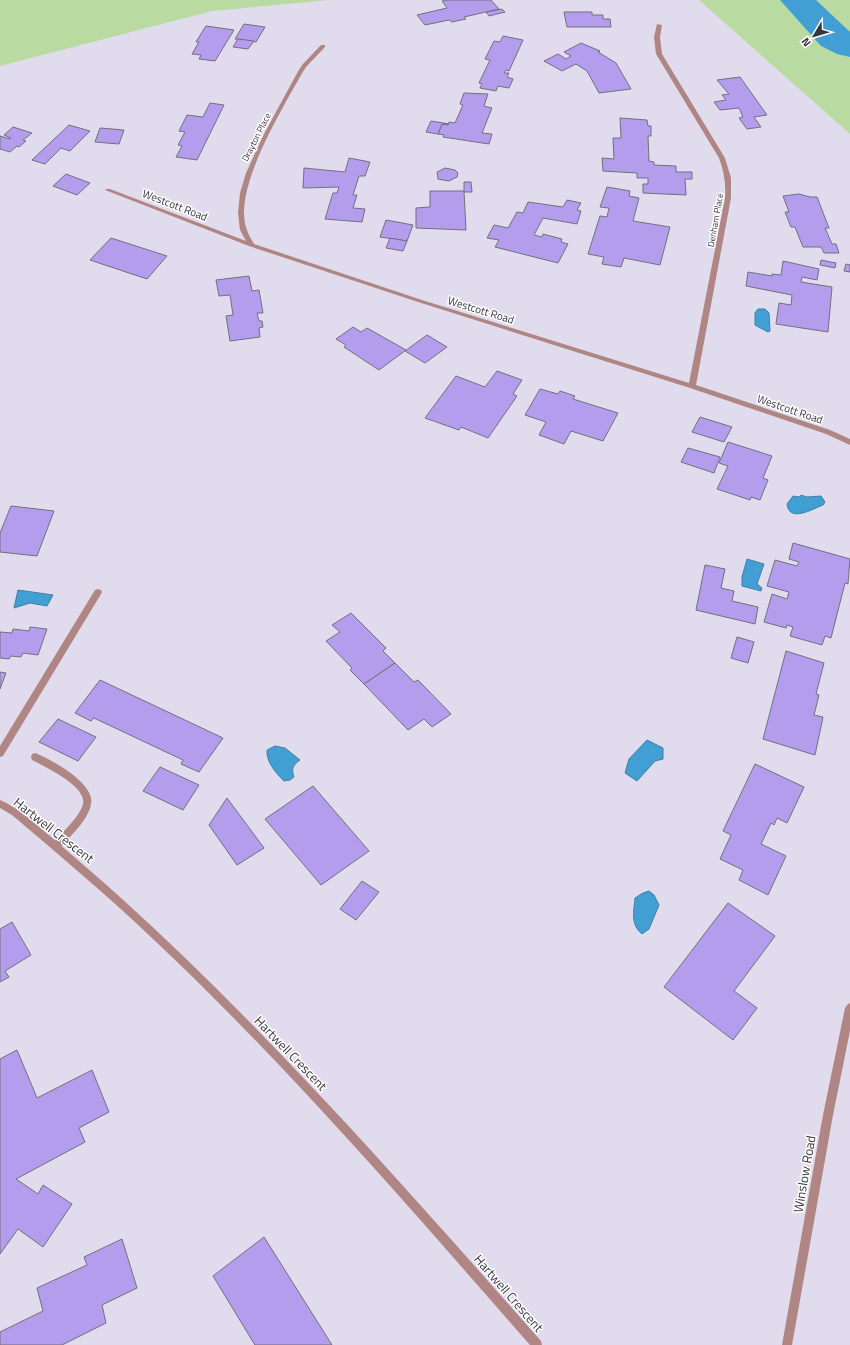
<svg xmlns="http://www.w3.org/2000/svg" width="850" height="1345" viewBox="0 0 850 1345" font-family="'Titillium Web',sans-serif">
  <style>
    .green { fill: #b9dba1 }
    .water { fill: #429fd3; stroke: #3f80a6 }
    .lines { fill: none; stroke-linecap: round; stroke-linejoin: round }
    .river { fill: #429fd3; fill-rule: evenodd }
    .building { fill: #b49ded; stroke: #736f7e }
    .lane { fill: #b08685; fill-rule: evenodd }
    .street { fill: #b08685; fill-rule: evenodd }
    .labels { text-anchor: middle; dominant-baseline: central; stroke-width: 3; stroke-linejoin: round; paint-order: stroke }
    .far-street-label { font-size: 9px; fill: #38363d; stroke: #fff }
    .street-label { font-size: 11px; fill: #38363d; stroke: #fff }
    .near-street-label { font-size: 13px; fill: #38363d; stroke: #fff }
  </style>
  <rect width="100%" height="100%" fill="#e0dced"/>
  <g class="green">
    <polygon points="0,0 330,0 212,11 0,66"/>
    <polygon points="699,0 850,0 850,134"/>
  </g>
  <g class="water">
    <polygon points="758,309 765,309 769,313 770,331 768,332 755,325 755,313"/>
    <path d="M801,495l6,2 14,-1 4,6 -2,3c-10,4 -34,18 -36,-1l6,-8 7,1z"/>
    <polygon points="747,559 764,564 757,584 762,588 761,591 742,586 742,577"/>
    <polygon points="18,590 53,595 47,606 30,603 14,608"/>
    <polygon points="647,740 663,748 663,759 655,761 637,781 625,773 629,759"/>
    <path d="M275,746l10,2 15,12c-7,5 -9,9 -6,17l-4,3 -6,1c-8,-8 -18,-19 -17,-31z"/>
    <path d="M649,891l5,4 5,10 -10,24 -7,5c-12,-10 -8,-23 -7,-36l8,-5z"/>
  </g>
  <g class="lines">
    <polygon class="river" points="780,0 816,0 850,32 850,57 837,54 821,46"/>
  </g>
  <g class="building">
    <polygon points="447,0 491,0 499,9 464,17 466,19 452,22 449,20 425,25 417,15 447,8 442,1"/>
    <polygon points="502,9 505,12 489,16 486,12"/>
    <polygon points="564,12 592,12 592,15 603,15 603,19 610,19 611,27 567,27"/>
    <polygon points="244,24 265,27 256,42 235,39"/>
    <polygon points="206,26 234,30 215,61 199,59 201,55 192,54 199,42 196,42"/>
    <polygon points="503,36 523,40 509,71 506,70 504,73 509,73 507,77 513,79 509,88 498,86 496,91 480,88 482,84 479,83 490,60 485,59 494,41 500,42"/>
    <polygon points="238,39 254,41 248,49 233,47"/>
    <polygon points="581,43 600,51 598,52 616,63 631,89 599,93 587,71 576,64 562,71 544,61 558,54 566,59 571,56 564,52"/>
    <polygon points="740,77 767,115 754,117 761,127 747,129 739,118 743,117 739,108 720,110 714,102 726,100 722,95 729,94 717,80"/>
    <polygon points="464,93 488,94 484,106 492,108 482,133 492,134 489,144 443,137 444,135 438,134 442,124 448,125 449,122 455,123 463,105 460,104"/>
    <polygon points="210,103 224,105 197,160 176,157 182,146 178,145 185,132 179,131 187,115 203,117"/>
    <polygon points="620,118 647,120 648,126 651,126 651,136 648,136 649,161 654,162 654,165 676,166 676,172 692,172 692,179 685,179 686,195 643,193 643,184 648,184 648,178 637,178 637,173 603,171 602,158 614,159 613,138 621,138"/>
    <polygon points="431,121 449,124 442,124 438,134 426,132"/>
    <polygon points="69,125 90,131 70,151 61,148 45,164 32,160"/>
    <polygon points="13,127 32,133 23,140 26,141 19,147 17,146 10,152 0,149 0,136 10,139 11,138 4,135"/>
    <polygon points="100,128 124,130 119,144 95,142"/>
    <polygon points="349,158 370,162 365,176 359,176 353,195 357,195 353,208 365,209 362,222 325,219 333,193 337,193 339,187 303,188 304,168 345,172"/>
    <polygon points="445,168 455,170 458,173 457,177 449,181 438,179 437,172"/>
    <polygon points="66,174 90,183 77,195 53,186"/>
    <polygon points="464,182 471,182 472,192 464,192"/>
    <polygon points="607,187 630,191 629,196 639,198 633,221 670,227 660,265 624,258 621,267 602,264 604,257 588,254 600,216 607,217 609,208 600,207"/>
    <polygon points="430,191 464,191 466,230 416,228 416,208 430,207"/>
    <polygon points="799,194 810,197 817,197 829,228 825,228 832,244 836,244 839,253 824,253 821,247 803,247 795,227 791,227 785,212 789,212 783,196"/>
    <polygon points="567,200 581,203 577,210 581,211 577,224 543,218 534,235 542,237 543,234 562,239 561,242 568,244 558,263 495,247 499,240 487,238 494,225 508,228 517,212 523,213 528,202 563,207"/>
    <polygon points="386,220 413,225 407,241 380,237"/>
    <polygon points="111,238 167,256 147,279 90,260"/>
    <polygon points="390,238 407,241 403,251 386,248"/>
    <polygon points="821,260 836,263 835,268 820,265"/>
    <polygon points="783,261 819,269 817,280 802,277 801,282 832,287 828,332 776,324 779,303 791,305 792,295 746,286 748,272 772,276 772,274 781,275"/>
    <polygon points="846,264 850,265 850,272 844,271"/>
    <polygon points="249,276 252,291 259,290 263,313 257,313 259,321 262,321 263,327 259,328 260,337 230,341 226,316 233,315 230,295 219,296 216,280"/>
    <polygon points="353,327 361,332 367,328 406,350 379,370 344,347 346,345 336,339"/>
    <polygon points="427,335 447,347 425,363 405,351"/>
    <polygon points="497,371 522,380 513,394 517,396 488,438 461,427 459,430 425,418 456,376 485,387"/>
    <polygon points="540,389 558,394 560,391 575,396 573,399 618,413 603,441 571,431 564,444 539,435 546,422 525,415"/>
    <polygon points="700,417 732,427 724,442 692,432"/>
    <polygon points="728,442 772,456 763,478 768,480 760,500 751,497 750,500 717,489 728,466 719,463"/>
    <polygon points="688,448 720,457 714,473 681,462"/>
    <polygon points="11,506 54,511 37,556 0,552 0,533"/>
    <polygon points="793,543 850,559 848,584 845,583 831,638 825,636 822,645 790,636 793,627 787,625 786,628 764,622 772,594 787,599 789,592 767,586 775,560 797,566 799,562 789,559"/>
    <polygon points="705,565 725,569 721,588 734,591 732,601 758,607 755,624 696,610"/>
    <polygon points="351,613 386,648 383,651 395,663 364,684 350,670 352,668 326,641 340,632 332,625"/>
    <polygon points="30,627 47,629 38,655 23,653 21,657 11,656 9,659 0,658 0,632 12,633 13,629 29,631"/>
    <polygon points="737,637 754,642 748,663 731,658"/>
    <polygon points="786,651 824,663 816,694 819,695 814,715 823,717 815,755 763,739"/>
    <polygon points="395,663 414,682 418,680 451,714 432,727 424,719 408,730 364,684"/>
    <polygon points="0,672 6,673 0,689"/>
    <polygon points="100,680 223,738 199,772 181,764 183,760 94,718 91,721 75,713"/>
    <polygon points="58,719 96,737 78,761 39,742"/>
    <polygon points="755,764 804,787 787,823 777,818 774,825 771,823 761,844 786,856 768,895 739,880 743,870 720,859 731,835 723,831"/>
    <polygon points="160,767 199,785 183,810 143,791"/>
    <polygon points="313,786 369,851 321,885 265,819"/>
    <polygon points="227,798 264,848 237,865 209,825"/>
    <polygon points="362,881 379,892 356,920 340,909"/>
    <polygon points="728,903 775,936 734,991 757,1008 733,1040 664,987"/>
    <polygon points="12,922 31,955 5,971 9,977 0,982 0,929"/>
    <polygon points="17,1050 37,1098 92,1070 109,1112 79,1128 85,1142 16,1179 38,1194 43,1185 72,1204 43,1247 18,1229 0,1254 0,1059"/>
    <polygon points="264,1237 332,1345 255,1345 213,1276"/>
    <polygon points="122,1239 137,1288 102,1305 106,1323 62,1345 0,1345 0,1332 43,1311 37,1288 87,1265 84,1257"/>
  </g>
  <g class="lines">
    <path class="lane" d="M35,753c16,6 61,31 56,51 -3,17 -21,32 -32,45l-3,1 -3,-1 -1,-3 1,-3c8,-10 27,-26 30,-39 4,-18 -38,-37 -51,-44l-1,-3 1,-3z"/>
    <g class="street">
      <path d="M657,24l5,1 -2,12 2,17 63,104 6,20v20l-35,187 134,45 20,9v6l-24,-11 -136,-46 -272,-86 -169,-56 -144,-56 1,-1h4l136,52 -6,-11 -2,-17 2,-20 6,-20 18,-39 32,-59 6,-10 19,-20h4v2l-19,20 -5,8c-20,36 -57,97 -57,138 0,12 4,21 10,31l168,56 267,83 36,-185c1,-14 -1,-27 -6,-40l-63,-104 -2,-17z"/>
      <polygon points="98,589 101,590 102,592 101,594 3,756 0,757 0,746 95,590"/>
      <path d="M0,800c19,8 34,23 50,36 23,20 47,40 70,61 151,137 286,291 421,444l1,4h-12c-122,-139 -243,-280 -378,-407 -45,-43 -93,-83 -140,-123l-12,-7z"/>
      <polygon points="850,1003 850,1031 833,1115 792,1345 782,1345 823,1115 845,1008 847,1005"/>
    </g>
  </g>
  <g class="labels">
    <g class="far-street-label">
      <text transform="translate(256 137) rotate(-63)">Drayton Place</text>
      <text transform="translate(715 220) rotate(-80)">Denham Place</text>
    </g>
    <g class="street-label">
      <text transform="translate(175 205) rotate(21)">Westcott Road</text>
      <text transform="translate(481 310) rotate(17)">Westcott Road</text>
      <text transform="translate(790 409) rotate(19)">Westcott Road</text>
    </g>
    <g class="near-street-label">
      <text transform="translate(54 830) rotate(38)">Hartwell Crescent</text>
      <text transform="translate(291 1053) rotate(46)">Hartwell Crescent</text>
      <text transform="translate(804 1174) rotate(-80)">Winslow Road</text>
      <text transform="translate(509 1293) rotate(49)">Hartwell Crescent</text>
    </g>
  </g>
  <g transform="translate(814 36) rotate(232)" stroke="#ffffff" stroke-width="3" paint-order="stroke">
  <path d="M0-3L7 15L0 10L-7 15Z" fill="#38363d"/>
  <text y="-6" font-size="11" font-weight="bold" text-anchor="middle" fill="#38363d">N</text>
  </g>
</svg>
